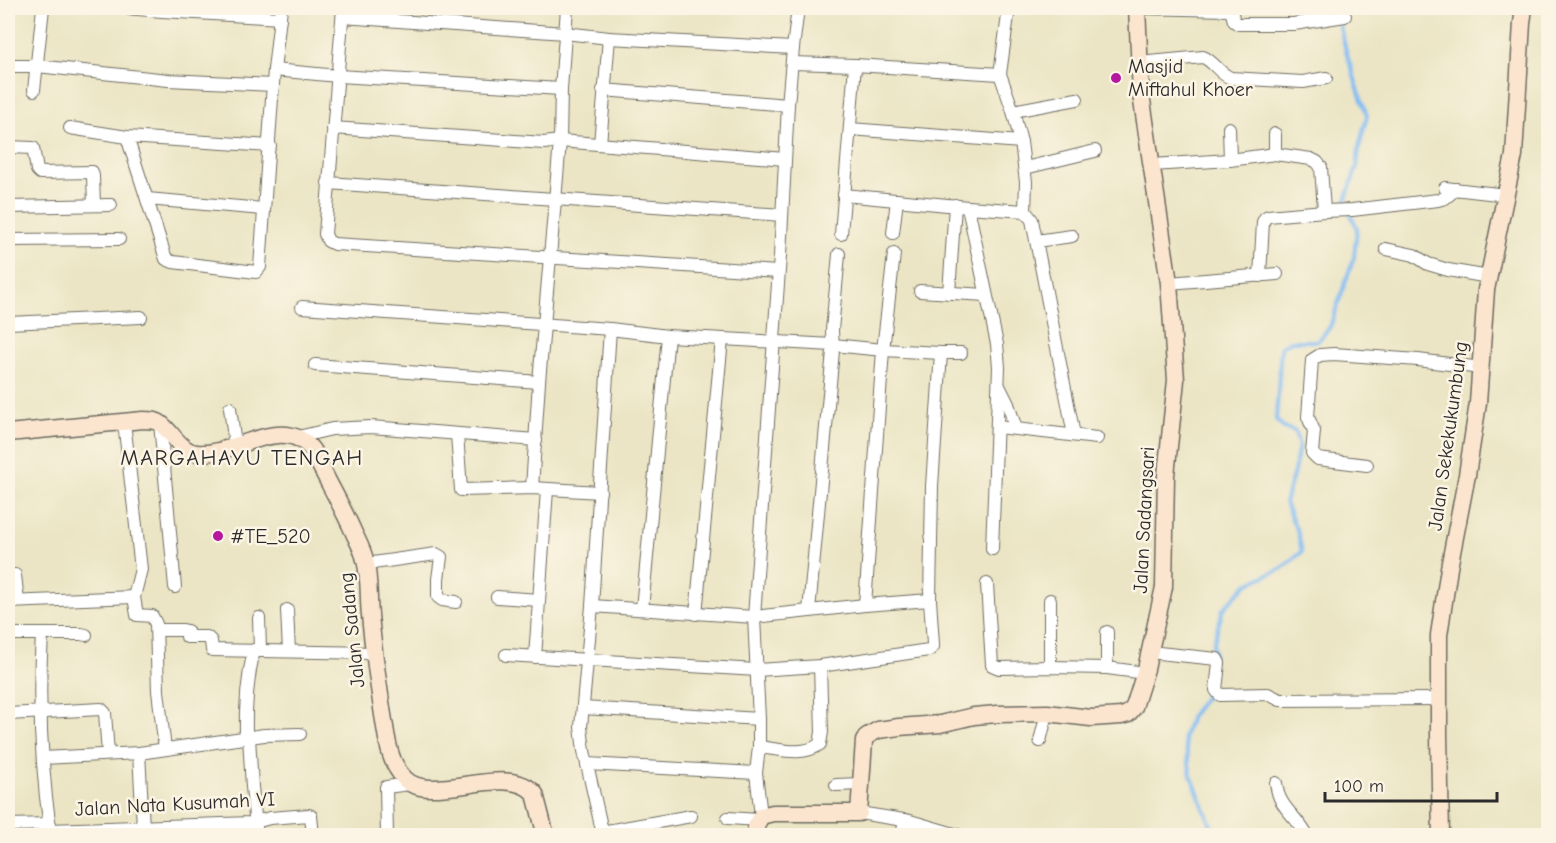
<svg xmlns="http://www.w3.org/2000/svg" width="1556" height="843" viewBox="0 0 1556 843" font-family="'Comic Neue',sans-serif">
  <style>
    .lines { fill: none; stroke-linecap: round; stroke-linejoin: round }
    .stream { stroke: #81bcf3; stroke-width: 4 }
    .street-casing { stroke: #6e6c61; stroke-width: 14 }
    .secondary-casing { stroke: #6e6c61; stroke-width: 19 }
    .street { stroke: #fff; stroke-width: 12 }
    .secondary { stroke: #fbe5cf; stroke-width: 16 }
    .poi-dot { fill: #b5179e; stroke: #fcf5e5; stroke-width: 2 }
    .labels { text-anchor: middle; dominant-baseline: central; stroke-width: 5; stroke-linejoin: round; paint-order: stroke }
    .poi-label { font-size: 20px; fill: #2b2b2b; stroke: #fcf5e5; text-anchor: start }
    .street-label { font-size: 20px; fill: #2b2b2b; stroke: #fcf5e5 }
    .quarter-label { font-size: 22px; letter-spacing: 1.5px; fill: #2b2b2b; stroke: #fcf5e5 }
  </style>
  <rect width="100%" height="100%" fill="#fcf5e5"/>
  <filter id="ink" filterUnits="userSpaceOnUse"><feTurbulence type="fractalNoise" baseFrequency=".0167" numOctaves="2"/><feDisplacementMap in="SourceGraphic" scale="12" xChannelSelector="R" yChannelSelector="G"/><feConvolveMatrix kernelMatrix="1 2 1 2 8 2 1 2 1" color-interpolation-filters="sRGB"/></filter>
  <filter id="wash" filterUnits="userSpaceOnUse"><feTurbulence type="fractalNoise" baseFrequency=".008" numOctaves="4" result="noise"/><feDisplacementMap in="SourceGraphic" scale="24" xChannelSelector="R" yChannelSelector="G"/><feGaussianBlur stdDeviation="1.35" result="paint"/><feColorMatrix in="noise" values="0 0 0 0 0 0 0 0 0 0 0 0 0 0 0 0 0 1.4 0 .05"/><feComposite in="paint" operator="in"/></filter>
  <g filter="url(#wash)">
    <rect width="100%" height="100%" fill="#ebe5c5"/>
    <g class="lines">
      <g class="stream">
        <polyline points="1214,655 1213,645 1223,609 1247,584 1281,569 1302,552 1298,533 1285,503 1294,472 1299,446 1295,431 1284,428 1276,420 1281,347 1291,341 1318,341 1330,327 1354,257 1357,228 1345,202 1357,167 1359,147 1367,116 1348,58 1335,8"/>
        <polyline points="1212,688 1191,716 1184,737 1191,775 1215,836"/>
      </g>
    </g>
  </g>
  <g filter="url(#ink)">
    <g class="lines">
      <g class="street-casing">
        <g id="street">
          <polyline points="125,8 162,11 280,18"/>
          <polyline points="343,8 325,234 328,241 334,244 778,272"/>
          <polyline points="1009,8 1000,74 1013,111 1021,142 1026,182 1025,211"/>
          <polyline points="1137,8 1231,10 1234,21 1238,24 1294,24 1345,16"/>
          <polyline points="343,17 565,33 609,38 793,48"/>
          <polyline points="792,63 855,65 1000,74"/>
          <path d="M1139,63l64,-6c12,5 16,17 28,21l72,4 23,-4"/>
          <polyline points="8,66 37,66 168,80 273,85"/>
          <polyline points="274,70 338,76 561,89"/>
          <polyline points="34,90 43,8"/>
          <polyline points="603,90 788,105"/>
          <polyline points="1013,111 1077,99"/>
          <polyline points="70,128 127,137 270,146"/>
          <polyline points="333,128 544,143 560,141 785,159"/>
          <polyline points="1229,128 1230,160"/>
          <polyline points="850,129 1021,142"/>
          <polyline points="1275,134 1275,154"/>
          <polyline points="127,137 166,259 173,262 256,272 260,267 274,70 281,8"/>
          <polyline points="600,144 609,38"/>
          <polyline points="8,147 33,148 37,170 40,173 92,172 93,176 94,205"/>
          <polyline points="1152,165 1230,160 1275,154 1311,159 1317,162 1321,167 1324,211 1352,210 1438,200 1445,198 1456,189"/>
          <polyline points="1025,168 1095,151"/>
          <polyline points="328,183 782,215"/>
          <polyline points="1445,188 1506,195"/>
          <polyline points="844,195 968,207 997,344 999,367 992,549"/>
          <polyline points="147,199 263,209"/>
          <polyline points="8,207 111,205"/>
          <polyline points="968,207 1025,211 1032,220 1074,435"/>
          <polyline points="893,233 897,200"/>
          <polyline points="841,234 855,65"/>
          <polyline points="8,240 119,239"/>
          <polyline points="1036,241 1072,236"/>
          <polyline points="1386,249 1414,255 1428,264 1448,270 1489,277"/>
          <polyline points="1260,276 1263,222 1265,218 1268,216 1324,211"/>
          <polyline points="1169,283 1277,274"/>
          <polyline points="920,291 986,295"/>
          <polyline points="949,293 955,205"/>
          <polyline points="302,307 610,329 668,336 833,345 883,350 941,353 961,353"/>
          <polyline points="8,323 141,317"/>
          <polyline points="610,329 592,606 581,727 584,751 601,826 603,829 607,831 691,816"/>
          <polyline points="315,365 539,382"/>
          <polyline points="999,386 1008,404 1016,429"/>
          <polyline points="230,408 235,445"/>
          <polyline points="124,422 141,569 134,597 137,615 152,616 156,624 158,691 165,749"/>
          <polyline points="160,423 175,587"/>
          <polyline points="997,427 1097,438"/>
          <polyline points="457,434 461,490 532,488 600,492"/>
          <polyline points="298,437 332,429 371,427 536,440"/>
          <polyline points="1367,465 1318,459 1312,453 1314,431 1308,417 1312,360 1320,355 1334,354 1418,360 1481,368"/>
          <polyline points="532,488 539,382 556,189 560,141 561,89 567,8"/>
          <polyline points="366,564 436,554 441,557 438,579 438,597 442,600 456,602"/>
          <polyline points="15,575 18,601"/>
          <polyline points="987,584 992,665 999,668 1050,667 1107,668 1145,673"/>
          <polyline points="497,597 539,600"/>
          <polyline points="1050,600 1050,667"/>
          <polyline points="8,602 134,597"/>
          <polyline points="865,605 883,350 894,254"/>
          <polyline points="592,606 754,617 865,605 930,600"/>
          <polyline points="642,609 668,336"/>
          <polyline points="287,610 289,651"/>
          <polyline points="809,611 833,351 832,330 839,254"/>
          <polyline points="696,614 722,339"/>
          <polyline points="259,618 260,650"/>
          <polyline points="157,630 183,630 187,631 187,637 207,637 211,641 212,650 375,653"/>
          <polyline points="8,634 42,634"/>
          <polyline points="1149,652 1217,659 1219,663 1216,690 1220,695 1268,694 1280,700 1439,699"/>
          <polyline points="506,655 757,670 820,666 929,650 933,647 933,644 930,600 932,486 941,353"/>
          <polyline points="535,657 547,490"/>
          <polyline points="1107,668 1107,632"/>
          <polyline points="583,708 759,719"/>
          <polyline points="8,714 101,709 105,713 108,754"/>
          <polyline points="249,737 252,787 257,836"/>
          <path d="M246,738c-1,-30 1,-59 8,-88"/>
          <polyline points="1040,741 1047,713"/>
          <path d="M759,747c20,2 44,10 61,-3l2,-12 -2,-66"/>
          <polyline points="139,753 264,735 300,734"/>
          <polyline points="43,758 139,753 143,827"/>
          <polyline points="587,764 756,773"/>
          <path d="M1276,783c1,7 2,13 6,19 7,12 19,21 25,34"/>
          <polyline points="836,785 861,784"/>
          <polyline points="859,813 910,821 961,836"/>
          <polyline points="761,816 756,773 759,747 759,719 754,617 780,256 788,105 793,48 798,8"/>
          <polyline points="728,818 759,820"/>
          <polyline points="8,825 50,824"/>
          <polyline points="50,830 251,823 270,818 309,815 311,816 313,836"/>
          <path d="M51,836c-10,-67 -13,-135 -9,-202h39l5,1"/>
          <polyline points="387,836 386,787 410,784"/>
          <polyline points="902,836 905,820"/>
        </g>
      </g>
      <g class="secondary-casing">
        <g id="secondary">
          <path d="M8,433l135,-13c6,0 13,0 18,4 11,8 20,28 36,29 37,4 90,-43 117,0 12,26 27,51 39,78 4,9 10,19 12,29 5,18 3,37 5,55 3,33 8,67 13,100 4,22 5,47 22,64 26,27 104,-18 130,15l11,42"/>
          <polyline points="754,836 757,824 761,816 773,813 859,813 864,741 867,736 878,730 899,727 940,724 974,716 997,714 1047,713 1091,718 1121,716 1128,714 1134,707 1146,669 1164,587 1166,475 1176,380 1169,283 1141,94 1137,8"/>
          <polyline points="1441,836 1439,736 1439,635 1449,568 1467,475 1478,403 1486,290 1514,155 1522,23 1524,8"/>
        </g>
      </g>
      <use href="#street" class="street"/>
      <use href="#secondary" class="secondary"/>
    </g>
  </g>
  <g class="poi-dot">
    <circle cx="1116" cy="78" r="6"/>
    <circle cx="218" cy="536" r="6"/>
  </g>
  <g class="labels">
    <g class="poi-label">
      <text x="1128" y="66">Masjid<tspan x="1128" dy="23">Miftahul Khoer</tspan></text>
      <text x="230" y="536">#TE_520</text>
    </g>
    <g class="street-label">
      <text transform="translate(1448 436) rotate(-82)">Jalan Sekekukumbung</text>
      <text transform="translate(1144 520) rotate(-87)">Jalan Sadangsari</text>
      <text transform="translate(352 630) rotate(-96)">Jalan Sadang</text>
      <text transform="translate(175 804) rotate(-3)">Jalan Nata Kusumah VI</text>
    </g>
    <g class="quarter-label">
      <text x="242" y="458">MARGAHAYU TENGAH</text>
    </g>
  </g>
  <rect width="1556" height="843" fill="none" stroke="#fcf5e5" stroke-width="30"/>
  <path d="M1325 792v9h172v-9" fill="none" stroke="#2b2b2b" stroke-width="3"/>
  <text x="1334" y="792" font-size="18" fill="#2b2b2b" stroke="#fcf5e5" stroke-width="4.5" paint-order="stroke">100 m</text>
</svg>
